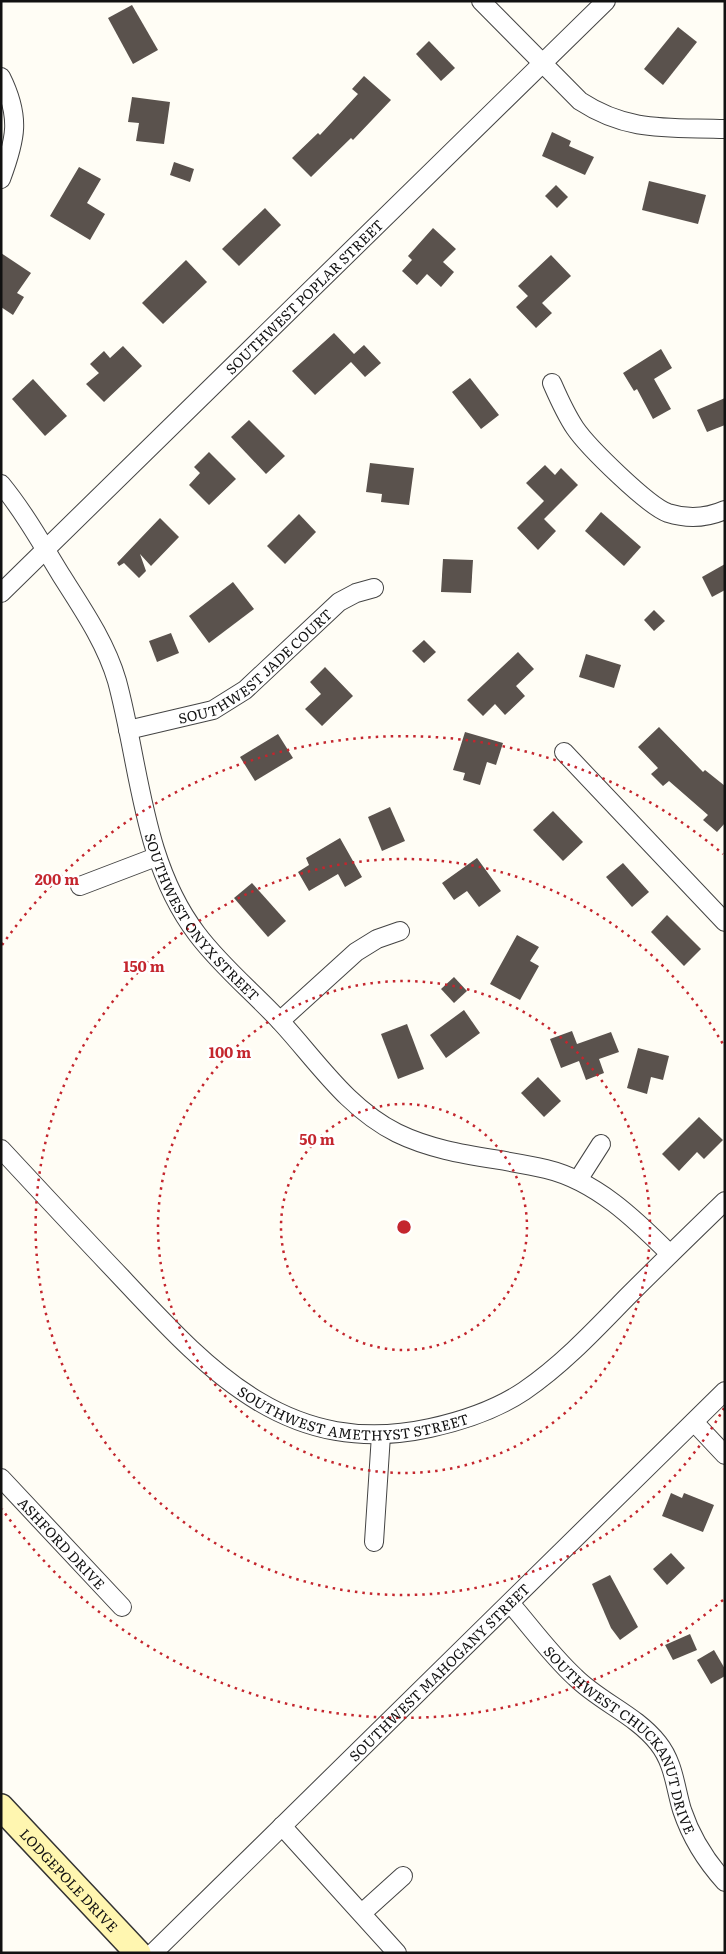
<svg xmlns="http://www.w3.org/2000/svg" width="726" height="1954" viewBox="0 0 726 1954" font-family="Literata,serif">
  <style>
    .building { fill: #5a524d }
    .lines { fill: none; stroke-linecap: round; stroke-linejoin: round }
    .street-casing { stroke: #444; stroke-width: 20 }
    .secondary-casing { stroke: #333; stroke-width: 28 }
    .street { stroke: #fff; stroke-width: 18 }
    .secondary { stroke: #fff6b0; stroke-width: 25 }
    .ring { fill: none; stroke: #c4262e; stroke-width: 2.5; stroke-dasharray: 2.5 5 }
    .labels { text-anchor: middle; dominant-baseline: central; stroke-width: 5; stroke-linejoin: round; paint-order: stroke }
    .street-label { font-size: 14px; fill: #111; stroke: #fff }
    .centre { fill: #c4262e; stroke: #fff; stroke-width: 2.5 }
    .ring-label { font-size: 15px; text-anchor: middle; font-weight: bold; fill: #c4262e; stroke: #fff; stroke-width: 5; stroke-linejoin: round; paint-order: stroke }
  </style>
  <rect width="100%" height="100%" fill="#fffdf5"/>
  <g class="building">
    <polygon points="132,5 158,50 133,64 108,18"/>
    <polygon points="678,27 697,42 663,85 644,69"/>
    <polygon points="429,41 455,68 441,81 416,54"/>
    <polygon points="364,76 391,100 353,140 351,138 311,177 292,158 318,133 320,135 358,94 352,89"/>
    <polygon points="132,97 170,102 164,144 136,141 139,123 128,122"/>
    <polygon points="552,132 571,141 569,146 594,157 585,175 542,156"/>
    <polygon points="174,162 194,169 190,182 170,175"/>
    <polygon points="79,167 101,179 87,203 105,214 90,240 50,216"/>
    <polygon points="649,181 706,195 698,224 642,210"/>
    <polygon points="556,185 568,197 557,208 545,196"/>
    <polygon points="265,208 281,225 239,266 222,249"/>
    <polygon points="433,228 456,249 443,262 454,272 441,287 427,274 417,285 402,271 412,260 408,256"/>
    <polygon points="1,253 31,273 17,293 24,297 13,315 1,307"/>
    <polygon points="551,255 571,276 542,303 552,313 536,328 516,307 528,296 518,286"/>
    <polygon points="186,260 207,282 163,324 142,303"/>
    <polygon points="334,333 354,354 364,345 381,363 365,377 351,362 315,395 292,371"/>
    <polygon points="123,346 142,366 104,402 86,384 99,373 90,364 104,351 110,358"/>
    <polygon points="661,349 672,368 654,379 671,409 653,419 637,389 634,391 623,373"/>
    <polygon points="470,378 499,415 481,429 452,392"/>
    <polygon points="33,379 67,416 45,436 12,399"/>
    <polygon points="725,398 725,425 707,432 697,410"/>
    <polygon points="249,420 285,456 266,474 231,437"/>
    <polygon points="209,452 236,479 209,505 189,485 200,473 194,467"/>
    <polygon points="370,463 414,468 409,505 381,502 382,494 366,492"/>
    <polygon points="545,465 555,475 561,468 578,485 544,519 556,531 538,550 517,528 544,501 526,483"/>
    <polygon points="601,512 641,547 624,566 585,531"/>
    <polygon points="299,514 316,532 285,564 267,546"/>
    <polygon points="160,518 179,537 151,566 140,554 146,571 139,578 124,563 119,566 117,563"/>
    <polygon points="443,559 473,560 471,593 441,592"/>
    <polygon points="725,564 725,590 712,597 702,577"/>
    <polygon points="233,582 254,609 209,643 189,616"/>
    <polygon points="654,610 665,621 654,631 644,620"/>
    <polygon points="171,633 179,653 157,662 149,641"/>
    <polygon points="424,640 436,652 424,663 412,651"/>
    <polygon points="518,652 534,669 516,686 525,696 505,715 495,704 483,716 467,700"/>
    <polygon points="586,654 621,665 614,688 579,677"/>
    <polygon points="325,667 353,696 322,726 305,709 321,694 310,682"/>
    <polygon points="659,727 703,772 705,770 725,786 725,823 717,832 703,820 708,815 669,781 663,786 651,774 658,768 638,747"/>
    <polygon points="465,732 503,743 496,765 487,762 480,785 463,780 465,773 453,770"/>
    <polygon points="278,734 293,758 255,781 240,757"/>
    <polygon points="390,807 405,841 382,851 368,817"/>
    <polygon points="553,811 583,842 563,861 533,830"/>
    <polygon points="340,838 362,877 345,887 338,874 309,891 298,872 309,865 306,858"/>
    <polygon points="477,858 501,891 479,907 467,891 454,900 442,883"/>
    <polygon points="623,863 649,892 632,907 606,877"/>
    <polygon points="252,883 286,921 268,937 234,898"/>
    <polygon points="667,915 701,949 684,966 651,932"/>
    <polygon points="517,935 539,947 530,961 539,966 520,1000 490,984"/>
    <polygon points="454,977 467,991 454,1003 441,989"/>
    <polygon points="464,1010 480,1033 446,1058 430,1035"/>
    <polygon points="407,1024 424,1069 398,1079 381,1034"/>
    <polygon points="572,1031 577,1044 611,1032 619,1052 599,1059 604,1073 586,1080 579,1061 561,1068 550,1039"/>
    <polygon points="638,1048 669,1056 663,1080 651,1077 647,1094 627,1088"/>
    <polygon points="538,1077 561,1101 544,1117 521,1093"/>
    <polygon points="699,1117 723,1140 704,1159 697,1152 679,1171 662,1154"/>
    <polygon points="671,1493 682,1498 684,1493 714,1505 703,1532 662,1516"/>
    <polygon points="671,1553 685,1568 667,1585 653,1569"/>
    <polygon points="610,1575 638,1627 620,1640 611,1628 592,1584"/>
    <polygon points="690,1634 697,1650 673,1660 665,1645"/>
    <polygon points="714,1650 725,1669 725,1676 711,1684 697,1660"/>
  </g>
  <g class="lines">
    <g class="street-casing">
      <g id="street">
        <path d="M481,1l99,100c49,32 89,26 145,28"/>
        <path d="M1,77c20,40 15,62 0,102"/>
        <path d="M552,383c7,16 13,30 23,45 13,19 73,78 93,85 19,6 39,5 57,-3"/>
        <path id="s1" d="M1,484c23,28 41,60 60,91 21,33 45,68 56,106 23,85 25,181 80,253 24,32 56,58 83,87 37,40 67,87 117,112 47,23 99,24 149,36 50,12 89,50 124,85"/>
        <path id="s2" d="M1,593l605,-592"/>
        <path id="s3" d="M128,730l85,-20 32,-20 94,-88 17,-9 18,-5"/>
        <polyline points="564,752 725,922"/>
        <polyline points="80,886 156,857"/>
        <polyline points="280,1021 356,952 377,939 400,931"/>
        <path id="s4" d="M1,1149c40,43 80,86 120,128 88,94 167,182 309,151 32,-7 67,-19 94,-37 38,-26 70,-60 102,-93 33,-33 66,-65 99,-97"/>
        <polyline points="578,1180 601,1144"/>
        <polyline points="694,1422 725,1455"/>
        <path id="s5" d="M1,1478l121,129"/>
        <polyline points="374,1542 381,1435"/>
        <path id="s6" d="M510,1603c21,24 41,52 65,74 25,25 61,38 83,66 16,20 17,44 24,67 9,27 24,51 43,72"/>
        <polyline points="282,1826 397,1953"/>
        <polyline points="362,1913 403,1876"/>
        <path id="s7" d="M153,1953l572,-562"/>
      </g>
    </g>
    <g class="secondary-casing">
      <g id="secondary">
        <path id="s8" d="M1,1807l137,146"/>
      </g>
    </g>
    <use href="#street" class="street"/>
    <use href="#secondary" class="secondary"/>
  </g>
  <g class="ring">
    <circle cx="404" cy="1227" r="123"/>
    <circle cx="404" cy="1227" r="246"/>
    <path d="M724 1408A368 368 0 1 1 724 1046"/>
    <path d="M723 1600A491 491 0 0 1 2 1509M2 945A491 491 0 0 1 723 854"/>
  </g>
  <g class="labels">
    <g class="street-label">
      <text stroke="none"><textPath href="#s2" startOffset="424">SOUTHWEST POPLAR STREET</textPath></text>
      <text stroke="none"><textPath href="#s3" startOffset="146">SOUTHWEST JADE COURT</textPath></text>
      <text stroke="none"><textPath href="#s1" startOffset="485">SOUTHWEST ONYX STREET</textPath></text>
      <text stroke="none"><textPath href="#s4" startOffset="459">SOUTHWEST AMETHYST STREET</textPath></text>
      <text stroke="none"><textPath href="#s5" startOffset="89">ASHFORD DRIVE</textPath></text>
      <text stroke="none"><textPath href="#s7" startOffset="401">SOUTHWEST MAHOGANY STREET</textPath></text>
      <text stroke="none"><textPath href="#s6" startOffset="180">SOUTHWEST CHUCKANUT DRIVE</textPath></text>
      <text stroke="none"><textPath href="#s8" startOffset="100">LODGEPOLE DRIVE</textPath></text>
    </g>
  </g>
  <circle cx="404" cy="1227" r="8" class="centre"/>
  <g class="ring-label">
    <text x="57" y="885">200 m</text>
    <text x="144" y="972">150 m</text>
    <text x="230" y="1058">100 m</text>
    <text x="317" y="1145">50 m</text>
  </g>
  <rect width="726" height="1954" fill="none" stroke="#111111" stroke-width="5"/>
</svg>
